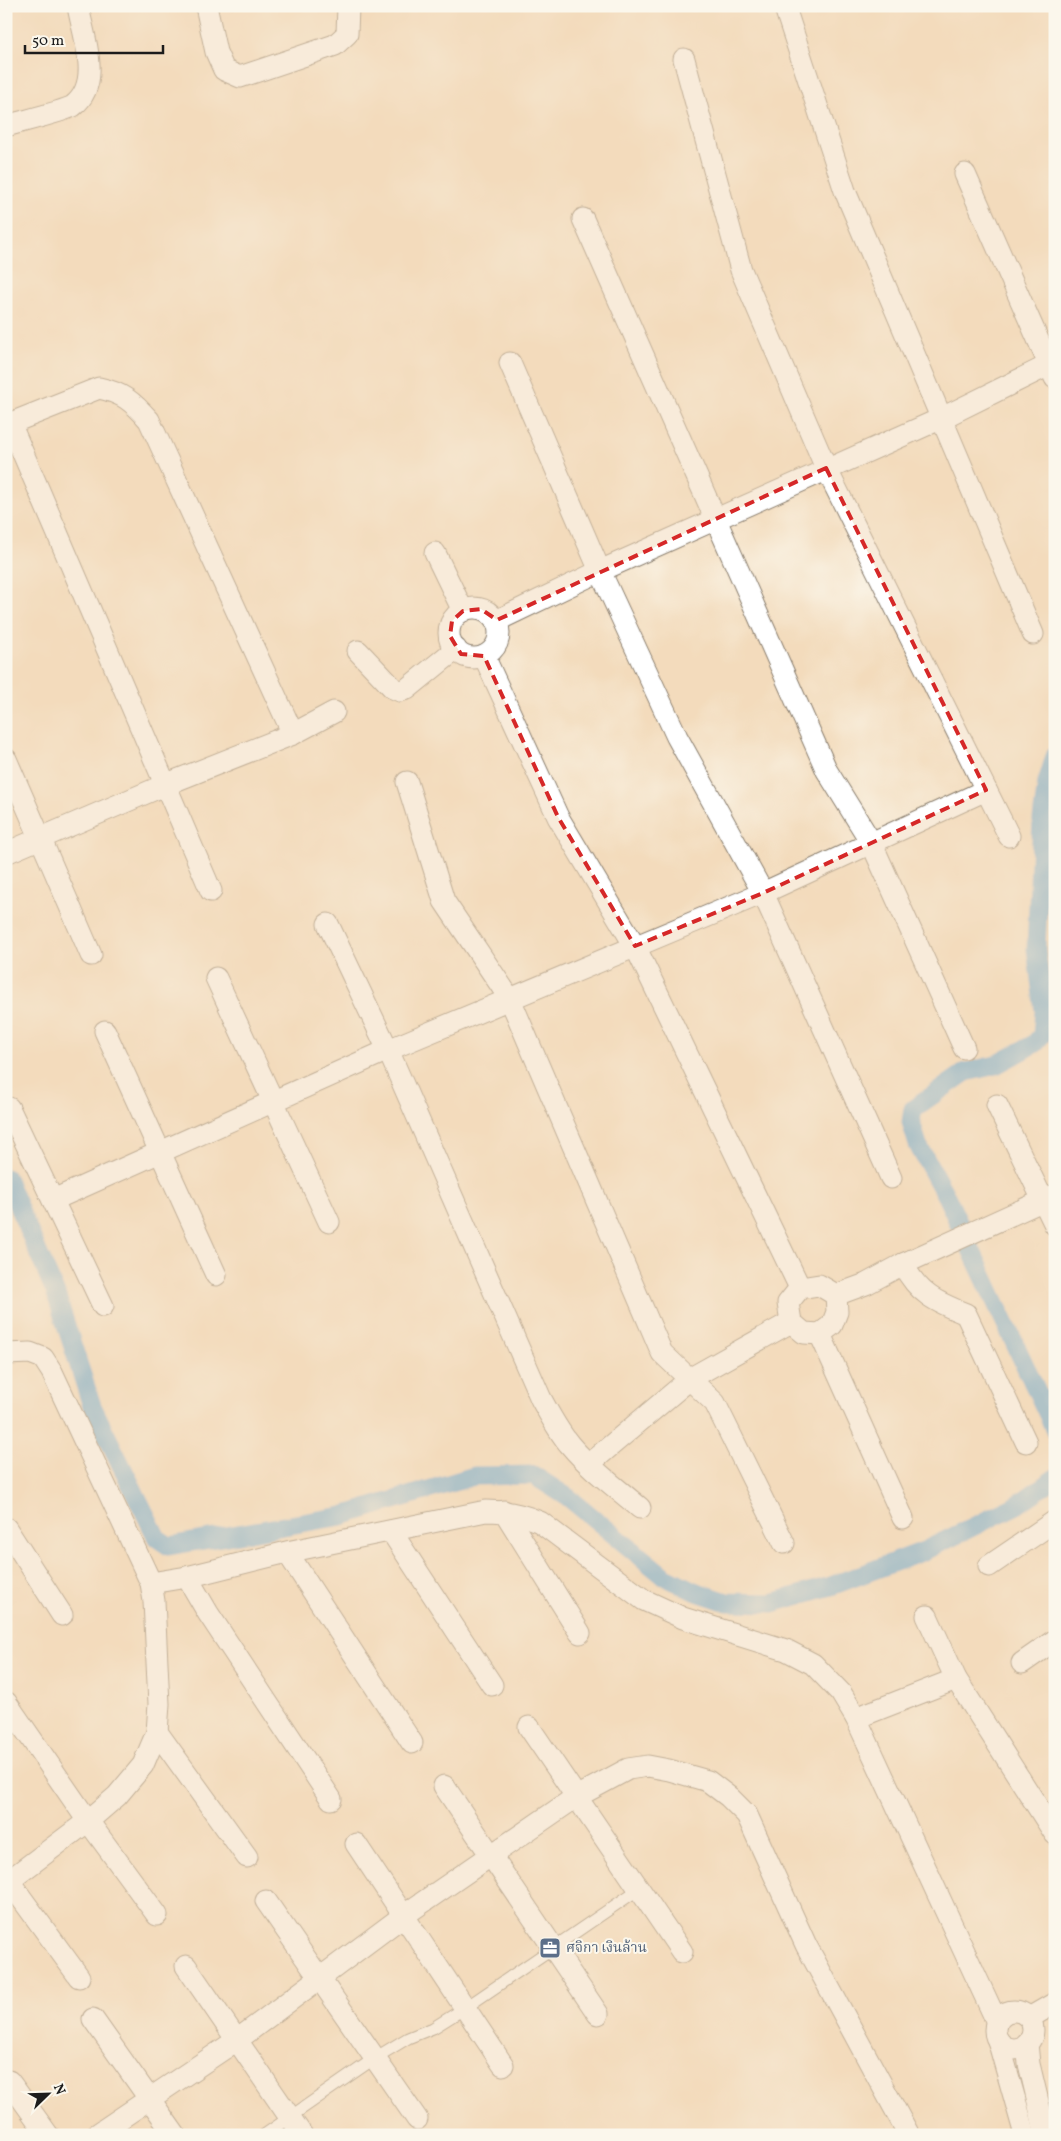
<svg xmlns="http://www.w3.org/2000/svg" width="1061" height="2141" viewBox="0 0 1061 2141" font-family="Vollkorn,'Noto Serif Thai',serif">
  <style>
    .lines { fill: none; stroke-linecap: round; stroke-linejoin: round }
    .canal { stroke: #60a6d6; stroke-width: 19 }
    .lane-casing { stroke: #887c6c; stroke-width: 13 }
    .street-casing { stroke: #887c6c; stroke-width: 23 }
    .lane { stroke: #fff; stroke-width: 11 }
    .street { stroke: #fff; stroke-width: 21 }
    .marked { fill: none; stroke: #d62828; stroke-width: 4; stroke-dasharray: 10 6; stroke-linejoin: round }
    .labels { text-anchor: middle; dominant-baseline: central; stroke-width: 4; stroke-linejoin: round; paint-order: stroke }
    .service-label { font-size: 14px; fill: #4e5e75; stroke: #fbf7ec; text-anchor: start }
  </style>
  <rect width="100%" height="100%" fill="#fbf7ec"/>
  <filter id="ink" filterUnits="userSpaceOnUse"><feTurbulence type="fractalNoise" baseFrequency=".02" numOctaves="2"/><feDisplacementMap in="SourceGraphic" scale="10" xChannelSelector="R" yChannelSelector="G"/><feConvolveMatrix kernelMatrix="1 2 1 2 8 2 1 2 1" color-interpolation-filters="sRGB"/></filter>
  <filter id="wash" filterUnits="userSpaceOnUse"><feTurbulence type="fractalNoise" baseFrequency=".0096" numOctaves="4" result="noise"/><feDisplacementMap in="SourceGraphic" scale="20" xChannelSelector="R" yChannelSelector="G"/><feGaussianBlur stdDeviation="1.12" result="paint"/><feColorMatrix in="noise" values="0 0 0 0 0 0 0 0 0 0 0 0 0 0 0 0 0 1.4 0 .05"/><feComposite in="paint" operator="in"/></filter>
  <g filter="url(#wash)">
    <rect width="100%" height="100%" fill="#f3dbbc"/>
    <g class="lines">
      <g class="canal">
        <polyline points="1055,756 1047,782 1042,819 1036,949 1044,1011 1042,1035 1034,1044 996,1065 966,1072 913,1109 911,1122 918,1145 947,1198 1055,1430"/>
        <polyline points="6,1178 56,1294 92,1406 157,1538 169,1546 342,1516 474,1476 533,1475 569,1498 664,1576 694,1591 727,1602 772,1603 831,1586 924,1551 1017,1505 1055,1478"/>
      </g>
    </g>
  </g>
  <g filter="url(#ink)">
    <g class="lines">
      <g class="lane-casing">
        <polyline id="lane" points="264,2135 375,2058 408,2038 433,2028 465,2008 639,1889"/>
      </g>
      <g class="street-casing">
        <g id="street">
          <polyline points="206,6 216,52 224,70 240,77 335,45 347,34 348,6"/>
          <polyline points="786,11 845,191 1033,634"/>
          <polyline points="684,59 741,270 826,468 1009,836"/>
          <path d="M6,126c13,-4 59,-15 67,-20 30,-23 10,-70 5,-100"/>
          <polyline points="965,174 1055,378"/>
          <polyline points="583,219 827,771 871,842 964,1048"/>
          <polyline points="510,363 600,571 677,737 763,893 891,1178"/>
          <polyline points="10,423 211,891"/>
          <path d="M6,425l93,-37c24,5 34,14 50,32l144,314"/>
          <polyline points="435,553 463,611"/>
          <circle cx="474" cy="633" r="25"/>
          <polyline points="496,621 600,571 940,419 1055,362"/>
          <polyline points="358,651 393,688 400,691 407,689 456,649"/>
          <polyline points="484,656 558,817 635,946 800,1288"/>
          <polyline points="6,759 91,955"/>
          <polyline points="407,782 444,901 510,999 662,1353 715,1403 784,1543"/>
          <polyline points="6,853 167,784 293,734 334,712"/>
          <path d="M328,924l60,126 153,349c9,16 17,32 29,46 20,24 47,43 70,63"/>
          <polyline points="216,978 329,1222"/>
          <polyline points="105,1031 216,1275"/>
          <polyline points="997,1105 1055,1225"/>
          <polyline points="9,1108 103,1306"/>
          <polyline points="53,1200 388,1050 763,893 986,790"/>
          <path d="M903,1264c15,30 33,38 63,50l60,128"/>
          <polygon points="819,1285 836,1295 837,1312 832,1325 820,1334 804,1333 791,1322 788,1303 800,1288"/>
          <polyline points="836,1295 866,1284 903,1264 1055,1195"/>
          <polyline points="820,1334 903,1518"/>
          <polyline points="6,1354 30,1353 43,1358 52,1372 151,1583 154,1601 159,1704 157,1732 143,1765 117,1796 88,1821 6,1883"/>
          <polyline points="589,1464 691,1378 791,1322"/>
          <polyline points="504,1511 580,1633"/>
          <polyline points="6,1528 62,1615"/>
          <polyline points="391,1531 492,1685"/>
          <polyline points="287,1552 412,1743"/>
          <polyline points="989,1566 1055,1521"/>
          <polyline points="187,1577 208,1613 331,1799"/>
          <path d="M151,1583l36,-6 100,-25 199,-41c20,0 36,3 54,11l104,78 39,18 103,32 27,14 28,29 15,25 141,304"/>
          <polyline points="927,1616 956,1679 1055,1834"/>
          <polyline points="1022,1663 1055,1640"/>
          <polyline points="6,1702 88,1821 157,1915"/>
          <polyline points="856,1718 956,1679"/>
          <polyline points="529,1727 682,1952"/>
          <polyline points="157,1732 247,1857"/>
          <polyline points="444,1786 598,2014"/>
          <polyline points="356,1844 503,2065"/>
          <polyline points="6,1877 79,1977"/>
          <polyline points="266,1901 417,2119"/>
          <polyline points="186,1966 302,2135"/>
          <circle cx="1014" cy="2030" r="19"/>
          <polyline points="1029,2018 1055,2003"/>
          <polyline points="93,2019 175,2135"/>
          <polyline points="998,2040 1025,2135"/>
          <polyline points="1027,2043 1029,2064 1046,2135"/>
          <polyline points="9,2081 48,2135"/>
          <polyline points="96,2135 237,2040 403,1916 576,1797 628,1769 648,1766 669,1770 708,1781 729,1797 747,1815 806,1945 909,2135"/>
        </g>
      </g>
      <use href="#lane" class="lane"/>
      <use href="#street" class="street"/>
    </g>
  </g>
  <path d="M0 0H1061V2141H0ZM826,468l160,322 -223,103 -128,53 -77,-129 -74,-161 -23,-2 -11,-18 2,-15 11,-10 18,-2 16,11z" fill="#f3dbbc" fill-opacity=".55" fill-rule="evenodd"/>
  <path class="marked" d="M826,468l160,322 -223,103 -128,53 -77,-129 -74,-161 -23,-2 -11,-18 2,-15 11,-10 18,-2 16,11z"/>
  <defs>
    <g id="office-square" transform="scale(1.125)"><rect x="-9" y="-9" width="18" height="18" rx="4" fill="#5c6f8a" stroke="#fbf7ec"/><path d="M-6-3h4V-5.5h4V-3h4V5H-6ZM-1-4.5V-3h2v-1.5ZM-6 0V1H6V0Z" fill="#fff"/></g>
  </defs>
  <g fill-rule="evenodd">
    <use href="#office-square" x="550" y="1948"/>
  </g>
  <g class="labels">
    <g class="service-label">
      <text x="566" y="1948">ศจิกา เงินล้าน</text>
    </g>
  </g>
  <rect width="1061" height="2141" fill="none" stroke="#fbf7ec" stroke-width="25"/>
  <g transform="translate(48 2094) rotate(67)" stroke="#fbf7ec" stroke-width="4" paint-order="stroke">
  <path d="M0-4L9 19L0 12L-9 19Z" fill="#1c1c1c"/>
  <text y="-8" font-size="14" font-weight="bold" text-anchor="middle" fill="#1c1c1c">N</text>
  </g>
  <path d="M25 45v8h138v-8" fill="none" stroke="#1c1c1c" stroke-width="2.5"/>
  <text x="32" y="45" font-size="15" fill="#1c1c1c" stroke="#fbf7ec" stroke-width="4" paint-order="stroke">50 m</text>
</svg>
